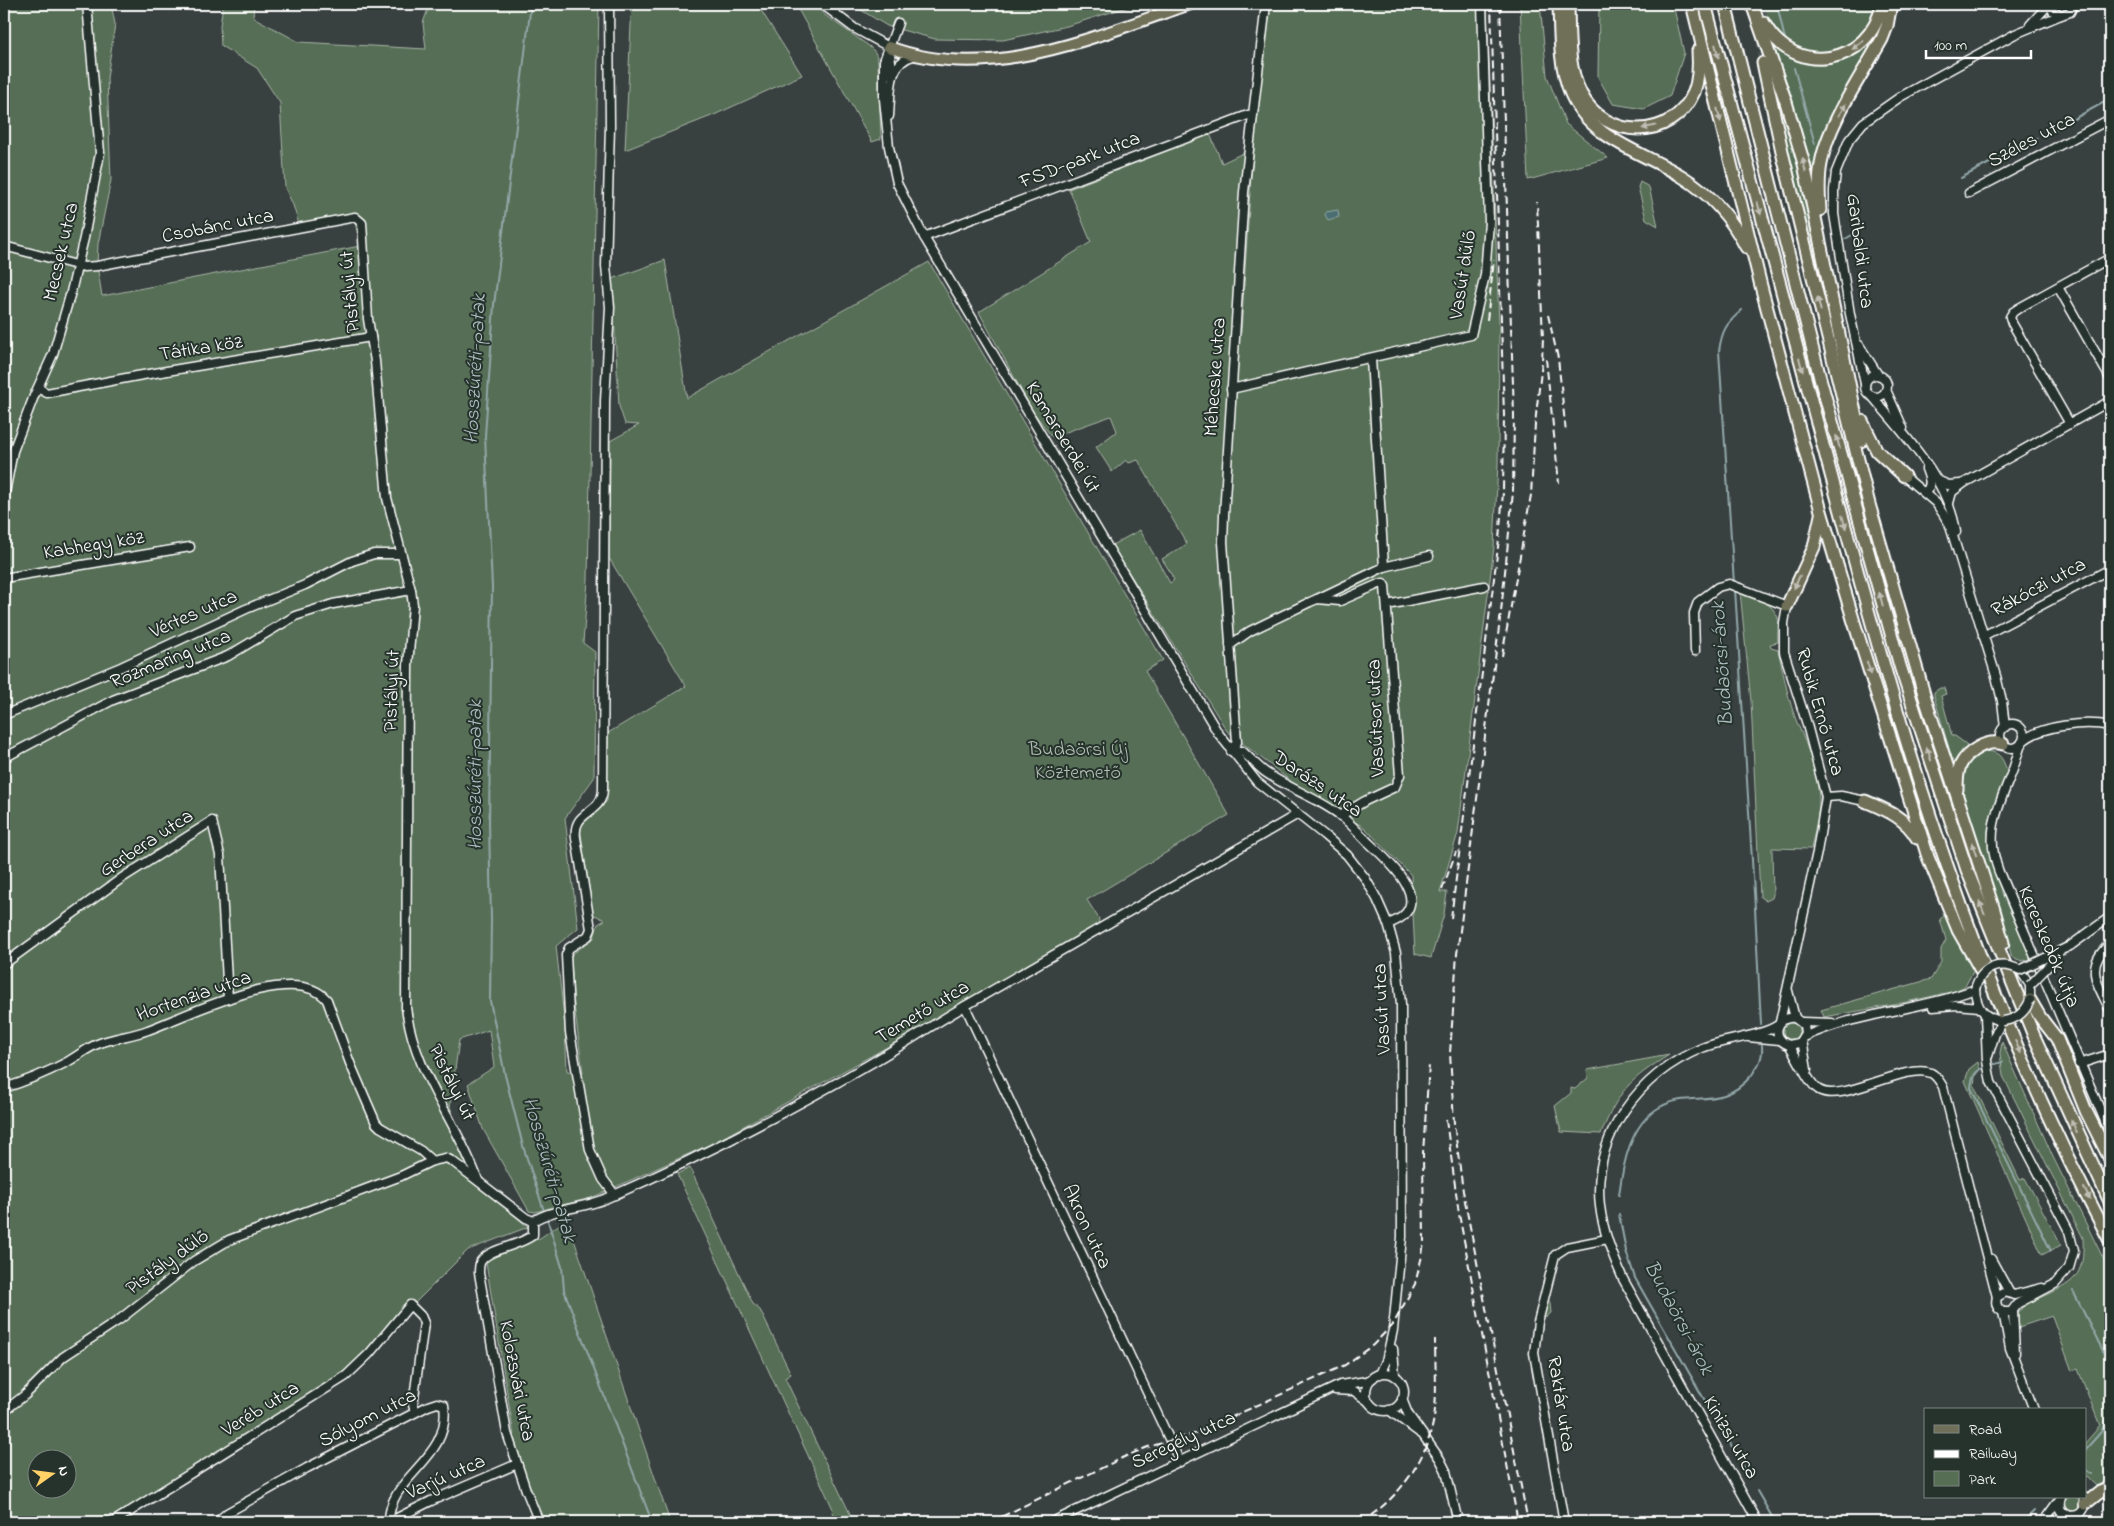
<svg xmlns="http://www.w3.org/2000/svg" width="2114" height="1526" viewBox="0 0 2114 1526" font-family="'Indie Flower',sans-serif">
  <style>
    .green { fill: #556e54; stroke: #aab6aa; fill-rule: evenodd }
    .water { fill: #4b6e72; stroke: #93a8aa }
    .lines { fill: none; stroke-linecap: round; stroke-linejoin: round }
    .stream { stroke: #93a8aa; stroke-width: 2 }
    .highway-tunnel { stroke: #4d5353; stroke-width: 11; stroke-dasharray: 11 5.5; stroke-linecap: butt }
    .minor-casing { stroke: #fff; stroke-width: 11 }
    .major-casing { stroke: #fff; stroke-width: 14 }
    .highway-casing { stroke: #fff; stroke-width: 15 }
    .minor { stroke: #26332d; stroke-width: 8 }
    .major { stroke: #706f59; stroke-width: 10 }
    .highway { stroke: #706f59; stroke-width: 11 }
    .rail { stroke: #fff; stroke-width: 2; stroke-dasharray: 8 4; stroke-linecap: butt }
    .minor-bridge-casing { stroke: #fff; stroke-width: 11; stroke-linecap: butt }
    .minor-bridge { stroke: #26332d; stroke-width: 8 }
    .oneway { fill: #bfbeb4 }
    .labels { text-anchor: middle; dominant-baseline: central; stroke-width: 4; stroke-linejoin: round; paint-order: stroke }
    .street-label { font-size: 20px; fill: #fff; stroke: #26332d }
    .park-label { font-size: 20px; fill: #b2beb2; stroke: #26332d }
    .water-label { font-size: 21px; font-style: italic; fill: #aebec0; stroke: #26332d }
  </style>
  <rect width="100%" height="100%" fill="#394040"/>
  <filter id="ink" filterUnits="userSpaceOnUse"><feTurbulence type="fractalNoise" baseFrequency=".02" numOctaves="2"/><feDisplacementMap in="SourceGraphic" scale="10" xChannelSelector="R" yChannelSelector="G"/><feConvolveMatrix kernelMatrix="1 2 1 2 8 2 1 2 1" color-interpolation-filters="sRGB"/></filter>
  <g filter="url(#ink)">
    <g class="green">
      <path d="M4,4h107l4,20 -8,54 4,102 -13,64 -1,21 5,31 258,-50 -6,-29 -54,11 -7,-23 -8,-17 -5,-85 -23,-35 -36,-22 -1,-20 3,-22h31l-1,13 46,25 127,7 -3,-26 5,-14v-5h171l-11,576 -5,63 12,9 -1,126 -29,40 13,110 -22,18 9,81 2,44 16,2 -10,-76 -2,-42 23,-17 4,-14 7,-4 -12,-6 -13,-87 27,-26 1,-68 78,-47 -77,-128 1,-117 29,-16 -14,-1 -6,-18 -7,-127 53,-19 22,138 242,-136 234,398 -18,11 84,144 -142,85 12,19 -1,5 -189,111 -196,108 -122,55 -56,14 -6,-1 -46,-82 -15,-45 26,-17 -5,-37 -30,10 -9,67 34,83 44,37 -60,23 -59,59 -63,69 -233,144h-109zM38,1458h30v30h-30z"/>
      <polygon points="632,4 757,4 802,75 714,115 625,150"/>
      <polygon points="795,4 812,4 826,16 869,46 875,52 878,60 881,139 872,142"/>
      <polygon points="851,4 1137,4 1067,26 1003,40 935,39 887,26"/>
      <polygon points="1269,4 1487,4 1499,325 1498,463 1494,547 1458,833 1440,892 1447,892 1444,914 1431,958 1415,954 1411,875 1365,828 1297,786 1227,731 1112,545 1140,530 1170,583 1174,580 1169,570 1162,559 1187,544 1138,460 1129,463 1126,460 1112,472 1096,447 1117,431 1111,416 1052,437 1032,410 979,312 1091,242 1069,189 1210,134 1222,163 1245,152 1238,226 1231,337 1241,333 1251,176"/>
      <polygon points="1520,4 1540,4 1547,76 1566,124 1608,158 1528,180"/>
      <polygon points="1599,4 1673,4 1684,53 1670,96 1644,109 1613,104 1598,77"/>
      <polygon points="1766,4 1876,4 1869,23 1856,41 1835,52 1816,54 1785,44 1766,19"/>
      <polygon points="1884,11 1881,32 1813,171 1789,89 1773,45 1800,61 1809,63 1826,63 1841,59"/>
      <polygon points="1771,73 1795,138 1849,400 1820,290"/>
      <polygon points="1640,182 1649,187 1658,226 1646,219 1638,187"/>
      <path d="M1740,591c13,5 33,11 38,27 1,7 -1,16 0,24l-8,2 1,4 7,2c6,25 10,51 20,75 10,22 20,49 21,74 0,16 -5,34 -8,50l-39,-1 1,47 -1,3 -6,3 -6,-4 -9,-196z"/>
      <polygon points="1940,688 1944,688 1946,694 1941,696 1952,736 1955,736 1970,747 1956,767 1954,766 1934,696 1934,692"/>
      <path d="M1983,749l1,3c14,-3 20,7 23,20 -8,18 -17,38 -19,58 -3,36 29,95 43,129l-9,2 -10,-4 -52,-170 5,-24z"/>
      <polygon points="1946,914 1974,970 1965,986 1955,991 1893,1005 1824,1017 1821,1010 1931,979 1941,962 1941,949 1946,940 1940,919"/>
      <circle cx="1791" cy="1031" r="8"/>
      <path d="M2002,1042l51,115 57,115v207l-14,7 -11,-11v-32l15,-17 -22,-57 -6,2 -20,-55 -33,11 -1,-14c6,-9 12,-11 22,-15 34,-15 45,-21 43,-60l-80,-162 -3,-23z"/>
      <path d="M1669,1055c-40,25 -50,35 -68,79l-40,-2 -6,-26 16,-13v-5l4,1 13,-11 -1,-8z"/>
      <polygon points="1978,1062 1980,1071 1975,1077 1974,1086 2020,1180 2025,1178 2061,1245 2042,1255 1965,1081 1969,1069"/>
      <polygon points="690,1168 753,1304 760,1310 791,1374 785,1378 854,1522 836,1522 832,1512 833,1509 677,1174"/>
      <polygon points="567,1219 670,1522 541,1522 518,1460 486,1263 490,1258 540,1238"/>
      <polygon points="1548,1299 1550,1303 1551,1313 1543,1319"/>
      <circle cx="2072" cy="1504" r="8"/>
    </g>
    <polygon class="water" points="1338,210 1339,217 1328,220 1325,215 1326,212"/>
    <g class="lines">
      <g class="stream">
        <polyline points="531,4 494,305 485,436 492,587 489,823 491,919 490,1001 505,1075 523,1146 545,1214"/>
        <polyline points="1777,4 1785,40"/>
        <polyline points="1794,68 1815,144"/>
        <polyline points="2046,134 2110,99"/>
        <polyline points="1961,178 2037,138"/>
        <polyline points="1845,239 1854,234"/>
        <path d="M1734,584l-15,-233c3,-21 7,-27 23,-41"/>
        <polyline points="1735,589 1755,908 1761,1024"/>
        <polyline points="1991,1065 2003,1062"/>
        <path d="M1987,1067c-12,3 -15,9 -16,21l80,163"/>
        <path d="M1619,1195c4,-31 11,-71 41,-88 32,-18 60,5 91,-31 8,-11 12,-18 11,-31"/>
        <polyline points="1619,1214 1626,1251 1635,1278 1708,1406"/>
        <polyline points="547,1218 562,1267 564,1290 652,1522"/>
        <polyline points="2073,1291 2104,1353 2110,1371"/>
        <polyline points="1723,1430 1746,1472"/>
        <polyline points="2085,1450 2101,1432 2110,1411"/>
        <polyline points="2085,1469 2091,1474"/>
        <polyline points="1757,1491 1775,1522"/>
        <polyline points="2023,1522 2034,1511"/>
      </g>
      <polyline class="highway-tunnel" points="1761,4 1763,63"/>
      <g class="minor-casing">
        <g id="minor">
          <path d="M609,4l1,123 -4,139 4,41 -5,94 -2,388c-1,27 -31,20 -27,49l15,91 -3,7 -19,12 -3,7 4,77 20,118 13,29 12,16"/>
          <polyline points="822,4 854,28 889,47"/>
          <polyline points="2049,4 2053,11 2061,15 2070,12 2074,4"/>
          <polyline points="898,23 884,61 884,99 889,147 897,183 924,237 1218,733 1257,782 1324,835 1347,855 1365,878 1377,899 1388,924 1396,953 1401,1004 1402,1237 1393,1330 1386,1361 1380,1374"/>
          <polyline points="2030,25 2049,4"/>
          <polyline points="889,47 891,61 891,75"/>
          <path d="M889,116c2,-22 -2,-53 24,-60"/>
          <polyline points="1969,193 2110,119"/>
          <polyline points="924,237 1248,115"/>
          <path d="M4,246l80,21 13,-1 258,-49 7,6 6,96 7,42 12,137 24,92 2,15 -5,60 -2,343c9,67 50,111 72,172"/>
          <polyline points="2058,287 2110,378"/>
          <polyline points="1859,345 1878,375"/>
          <polyline points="1371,359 1384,567"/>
          <circle cx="1876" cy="386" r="11"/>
          <polyline points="1865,384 1850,314 1834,214 1834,190 1836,172 1849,140 1863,123 1900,97 2015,34 2061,15"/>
          <polyline points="38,388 47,393 137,376 371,337"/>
          <polyline points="1231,389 1471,335 1485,275 1489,222 1482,4"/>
          <polyline points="1886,390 1903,428"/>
          <path d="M1872,396c33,40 76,83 84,136"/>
          <polyline points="2070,424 2012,323 2010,317 2013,312 2019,308 2110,258"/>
          <polyline points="1904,476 1936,503 1949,523 1996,676 2002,701 2005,727"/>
          <polyline points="1937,480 1948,485 1961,484"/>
          <path d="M1925,492c8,-6 4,-15 1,-23"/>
          <polyline points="4,498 13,451 34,396 53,354 71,292 84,238 100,153 87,4"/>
          <polyline points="1949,503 1952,492 1964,483 2110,401"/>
          <polyline points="4,578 190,547"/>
          <polyline points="1317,599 1384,567 1429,556"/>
          <polyline points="1387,605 1484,586"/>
          <polyline points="1983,636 2110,569"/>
          <polyline points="1230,645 1250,631 1310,602 1317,599 1340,601 1379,584 1383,583 1385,586 1400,775 1395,787 1365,801 1340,816"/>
          <polyline points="1695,651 1694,613 1698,602 1718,587 1729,584 1787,606 1784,623 1784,652 1806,721 1826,797 1817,852 1780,1022"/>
          <polyline points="4,715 121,667 246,609 305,585 352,561 374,554 400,554"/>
          <circle cx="2012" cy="736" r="12"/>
          <path d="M2110,726c-24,-5 -70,-1 -88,16 -4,10 -6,20 -10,30 -14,36 -28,61 -13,100l111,261"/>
          <polyline points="1231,751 1237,742 1223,542 1224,515 1244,192 1266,4"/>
          <path d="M1231,751h11c8,7 15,15 23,21 24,17 53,26 76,44 10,8 19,18 28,27 21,19 70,63 19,81"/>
          <polyline points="4,758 113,700 228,656 295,616 333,604 411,590"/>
          <polyline points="1826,797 1841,796 1865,801"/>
          <path d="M2110,944c-27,23 -12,40 0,66"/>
          <polyline points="2070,946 2110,917"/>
          <polyline points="4,964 122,878 212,821 220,855 228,999"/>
          <polyline points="2020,970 2030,985 2030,1000"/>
          <polyline points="1788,991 1795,1018"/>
          <polyline points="965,1006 1180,1462"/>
          <polyline points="1933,1007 1956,1005 1979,1007"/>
          <polyline points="1985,1015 1987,1061 1991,1082 2069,1231 2074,1251 2069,1268 2055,1284 2017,1304 2011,1312 2003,1312"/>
          <polyline points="1802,1022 1832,1023"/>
          <polyline points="1748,1037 1780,1040"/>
          <path d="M1804,1037c54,-25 115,-26 171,-48 1,19 9,29 27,32l-7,13 -7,22"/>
          <polyline points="1802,1040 1807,1070"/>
          <path d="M1789,1045l10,-2 6,-10 -1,-8 -9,-7c-19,-3 -25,21 -6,27 8,11 19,38 30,45 23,14 87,-28 112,-17 6,3 9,9 12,14l54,210c-2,7 0,12 6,15l7,36 24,62"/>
          <polyline points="2079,1064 2110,1054"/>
          <path d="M4,1088c20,-6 44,-16 63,-26 11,-6 21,-15 33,-19 16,-6 33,-7 48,-13 39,-14 147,-70 179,-30l23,63 26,60 4,4 41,24 11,10"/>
          <path d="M533,1221c21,-13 49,-12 72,-22 90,-39 178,-85 263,-134 33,-19 64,-40 97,-59l333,-192"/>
          <path d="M533,1221v14c-13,11 -43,13 -52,26 -2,3 -2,8 -2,12l28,160 19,57 13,32"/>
          <polyline points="1991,1259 2009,1292"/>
          <polyline points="1997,1297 2006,1292 2014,1295 2042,1288"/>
          <polyline points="2013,1311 2015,1353"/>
          <polyline points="1393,1349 1395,1376"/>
          <circle cx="1385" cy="1392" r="19"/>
          <polyline points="1335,1390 1354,1391 1368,1401"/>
          <polyline points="1402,1399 1408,1414 1440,1459 1446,1471 1458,1522"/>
          <polyline points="1389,1410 1420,1433"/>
          <polyline points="4,1411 25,1395 63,1357 119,1320 194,1261 229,1240 401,1176 432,1161 446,1158 452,1161 526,1218 533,1221"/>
          <path d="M2061,1497c-9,25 31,25 23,0"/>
          <polyline points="113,1522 346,1376 369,1354 410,1305 421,1316 424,1323 413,1405 415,1412"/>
          <path d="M217,1522l10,-9 80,-45 121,-62 9,-3 7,2c8,55 -56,70 -55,117"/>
          <polyline points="389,1522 431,1501 517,1464"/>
          <polyline points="1052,1522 1340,1385 1367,1381 1373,1378"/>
          <polyline points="1564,1522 1534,1353 1538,1322 1555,1255 1567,1247 1607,1239"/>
          <path d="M1758,1522l-135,-243c-10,-23 -20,-47 -23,-73 -8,-70 39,-132 102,-158 22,-9 58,-11 76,-23"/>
          <polyline points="2043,1522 2059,1500"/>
          <polyline points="2052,1522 2068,1516"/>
        </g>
      </g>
      <g class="major-casing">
        <path id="major" d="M889,47c101,38 205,-11 301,-43"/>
      </g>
      <g class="highway-casing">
        <g id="highway">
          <path d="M1559,4c1,29 0,63 12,90 21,47 73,58 112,83 27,17 49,42 63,70"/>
          <path d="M1568,4c1,29 -1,63 13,90 24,46 91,48 113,-2 5,-13 5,-27 4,-41"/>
          <polyline points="1692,4 1761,286 1821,511 1854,622 1928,857 1958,930 1982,972"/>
          <path d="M1705,4c40,152 81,304 122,456 37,137 74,274 121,408 44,128 99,253 162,373"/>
          <polyline points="1725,4 1820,378 1900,666 1967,870 2034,1036 2110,1202"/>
          <polyline points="1752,4 1786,102 1804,164 1861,441"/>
          <path d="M1764,23c30,56 107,42 118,-19"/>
          <polyline points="1763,63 1783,156 1869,504 1926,701 1994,910 2003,943"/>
          <path d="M1820,210c-1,-15 -2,-31 1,-46 6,-39 41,-89 61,-125l5,-13 4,-22"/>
          <polyline points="1862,421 1877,451 1904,476"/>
          <polyline points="1787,606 1814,547 1821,515"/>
          <path d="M1957,790c0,-8 0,-17 3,-24 7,-15 27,-27 43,-22"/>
          <path d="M1865,801c21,9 40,16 52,37"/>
          <polyline points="2030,1000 2040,1017 2057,1039 2086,1111 2110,1159"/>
          <polyline points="2085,1504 2100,1492 2110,1488"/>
        </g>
      </g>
      <use href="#minor" class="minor"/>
      <use href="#major" class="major"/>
      <use href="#highway" class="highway"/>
      <g class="rail">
        <polyline points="1500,4 1514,414 1513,492 1501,612 1457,954 1450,1053 1454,1123 1463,1191 1528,1522"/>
        <polyline points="1548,315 1558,358 1566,433"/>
        <polyline points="1487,320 1494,260"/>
        <polyline points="1546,359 1559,483"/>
        <polyline points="1502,656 1531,495 1535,424 1542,362 1543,338 1537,202"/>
        <polyline points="1442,890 1456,852"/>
        <polyline points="1451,918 1499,539 1503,493 1504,415 1491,4"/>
        <polyline points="1446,1120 1459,1214 1518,1522"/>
        <polyline points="991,1522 1126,1456 1148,1447 1197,1433 1345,1365 1373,1345 1394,1323 1415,1284 1422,1256 1424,1241 1423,1153 1429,1065"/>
        <path d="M1361,1522c39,-24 70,-66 74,-113 2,-23 0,-47 0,-70"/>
      </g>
      <g class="minor-bridge-casing">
        <g id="minor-bridge">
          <polyline points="2030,985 2058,956"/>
          <path d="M1975,989c6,-22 25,-29 45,-19l50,-24"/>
          <path d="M2002,1021c14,-1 23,-8 28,-21"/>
        </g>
      </g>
      <use href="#minor-bridge" class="minor-bridge"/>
    </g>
    <defs><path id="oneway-solid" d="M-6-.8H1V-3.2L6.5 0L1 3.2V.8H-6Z" transform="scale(1.25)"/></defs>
    <g class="oneway">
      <use href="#oneway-solid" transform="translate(1858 45) rotate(143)"/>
      <use href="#oneway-solid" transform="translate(1717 51) rotate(75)"/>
      <use href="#oneway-solid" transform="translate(1842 110) rotate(-60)"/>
      <use href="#oneway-solid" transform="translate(1719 115) rotate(76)"/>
      <use href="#oneway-solid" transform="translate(1649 127) rotate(168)"/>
      <use href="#oneway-solid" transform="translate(1804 165) rotate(-104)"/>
      <use href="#oneway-solid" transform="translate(1759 208) rotate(75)"/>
      <use href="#oneway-solid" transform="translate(1819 304) rotate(-104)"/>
      <use href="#oneway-solid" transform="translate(1801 365) rotate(75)"/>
      <use href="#oneway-solid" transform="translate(1838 442) rotate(-105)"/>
      <use href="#oneway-solid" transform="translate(1844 522) rotate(75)"/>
      <use href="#oneway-solid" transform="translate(1797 582) rotate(114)"/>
      <use href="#oneway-solid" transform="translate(1881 599) rotate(-105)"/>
      <use href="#oneway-solid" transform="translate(1869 668) rotate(72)"/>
      <use href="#oneway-solid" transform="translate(1929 754) rotate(-108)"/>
      <use href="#oneway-solid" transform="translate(1974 849) rotate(-108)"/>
      <use href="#oneway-solid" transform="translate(1982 908) rotate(-112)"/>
      <use href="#oneway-solid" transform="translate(2018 1047) rotate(66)"/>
      <use href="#oneway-solid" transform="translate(2074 1126) rotate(-115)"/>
      <use href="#oneway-solid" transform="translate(2087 1194) rotate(64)"/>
    </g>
  </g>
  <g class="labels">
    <g class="street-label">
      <text transform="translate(2032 141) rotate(-28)">Széles utca</text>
      <text transform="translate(1080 161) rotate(-21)">FSD-park utca</text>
      <text transform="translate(218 227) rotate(-11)">Csobánc utca</text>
      <text transform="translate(1859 251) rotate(83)">Garibaldi utca</text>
      <text transform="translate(62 252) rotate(-77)">Mecsek utca</text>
      <text transform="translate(1464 275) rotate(-81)">Vasút dűlő</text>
      <text transform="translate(351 292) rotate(-95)">Pistályi út</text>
      <text transform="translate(201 349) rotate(-9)">Tátika köz</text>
      <text transform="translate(1216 377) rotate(-86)">Méhecske utca</text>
      <text transform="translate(1062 438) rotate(59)">Kamaraerdei út</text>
      <text transform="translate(94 546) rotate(-9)">Kabhegy köz</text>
      <text transform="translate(2039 588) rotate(-28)">Rákóczi utca</text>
      <text transform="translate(194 615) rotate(-24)">Vértes utca</text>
      <text transform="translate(171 660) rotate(-22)">Rozmaring utca</text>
      <text transform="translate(393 691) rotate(-88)">Pistályi út</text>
      <text transform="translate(1819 712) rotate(74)">Rubik Ernő utca</text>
      <text transform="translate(1377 718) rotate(-92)">Vasútsor utca</text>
      <text transform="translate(1317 785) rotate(34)">Darázs utca</text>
      <text transform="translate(147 844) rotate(-33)">Gerbera utca</text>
      <text transform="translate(2048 947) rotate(67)">Kereskedők útja</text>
      <text transform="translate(194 997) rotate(-19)">Hortenzia utca</text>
      <text transform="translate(1383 1009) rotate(-93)">Vasút utca</text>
      <text transform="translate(923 1013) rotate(-31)">Temető utca</text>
      <text transform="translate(451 1083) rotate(64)">Pistályi út</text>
      <text transform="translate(1086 1227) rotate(65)">Akron utca</text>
      <text transform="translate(168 1263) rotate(-36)">Pistály dűlő</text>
      <text transform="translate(516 1381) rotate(79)">Kolozsvári utca</text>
      <text transform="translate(1560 1404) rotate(81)">Raktár utca</text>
      <text transform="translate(261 1410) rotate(-32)">Veréb utca</text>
      <text transform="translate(368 1419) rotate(-27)">Sólyom utca</text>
      <text transform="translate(1730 1438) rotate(60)">Kinizsi utca</text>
      <text transform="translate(1184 1441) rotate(-25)">Seregély utca</text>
      <text transform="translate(446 1478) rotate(-24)">Varjú utca</text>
    </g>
    <g class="park-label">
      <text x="1078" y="750">Budaörsi Új<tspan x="1078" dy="23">Köztemető</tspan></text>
    </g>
    <g class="water-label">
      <text transform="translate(476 369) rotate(-87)">Hosszúréti-patak</text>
      <text transform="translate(1723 664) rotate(-94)">Budaörsi-árok</text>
      <text transform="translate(476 775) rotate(-90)">Hosszúréti-patak</text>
      <text transform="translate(549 1170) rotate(74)">Hosszúréti-patak</text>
      <text transform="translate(1678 1318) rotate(62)">Budaörsi-árok</text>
    </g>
  </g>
  <rect width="2114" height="1526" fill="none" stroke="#26332d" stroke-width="20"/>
  <rect x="10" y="10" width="2094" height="1506" fill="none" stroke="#fff" stroke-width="2" filter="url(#ink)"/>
  <rect x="1924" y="1408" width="162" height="90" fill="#26332d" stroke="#7d8581"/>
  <rect x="1934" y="1425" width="25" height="8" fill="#706f59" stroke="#7d8581"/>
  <text x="1969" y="1434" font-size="15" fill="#ffffff">Road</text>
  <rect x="1934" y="1450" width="25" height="8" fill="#ffffff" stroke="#7d8581"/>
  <text x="1969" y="1458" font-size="15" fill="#ffffff">Railway</text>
  <rect x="1934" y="1471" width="25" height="15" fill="#556e54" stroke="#7d8581"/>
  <text x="1969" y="1484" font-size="15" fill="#ffffff">Park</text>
  <g transform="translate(52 1474) rotate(76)"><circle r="24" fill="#26332d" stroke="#7d8581"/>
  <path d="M0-4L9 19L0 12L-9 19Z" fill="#ffd166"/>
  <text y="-8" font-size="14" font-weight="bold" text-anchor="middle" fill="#ffffff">N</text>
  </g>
  <path d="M1926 50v8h105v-8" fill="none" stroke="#ffffff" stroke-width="2.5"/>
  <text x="1934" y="50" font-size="15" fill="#ffffff" stroke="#26332d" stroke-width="4" paint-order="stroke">100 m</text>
</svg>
